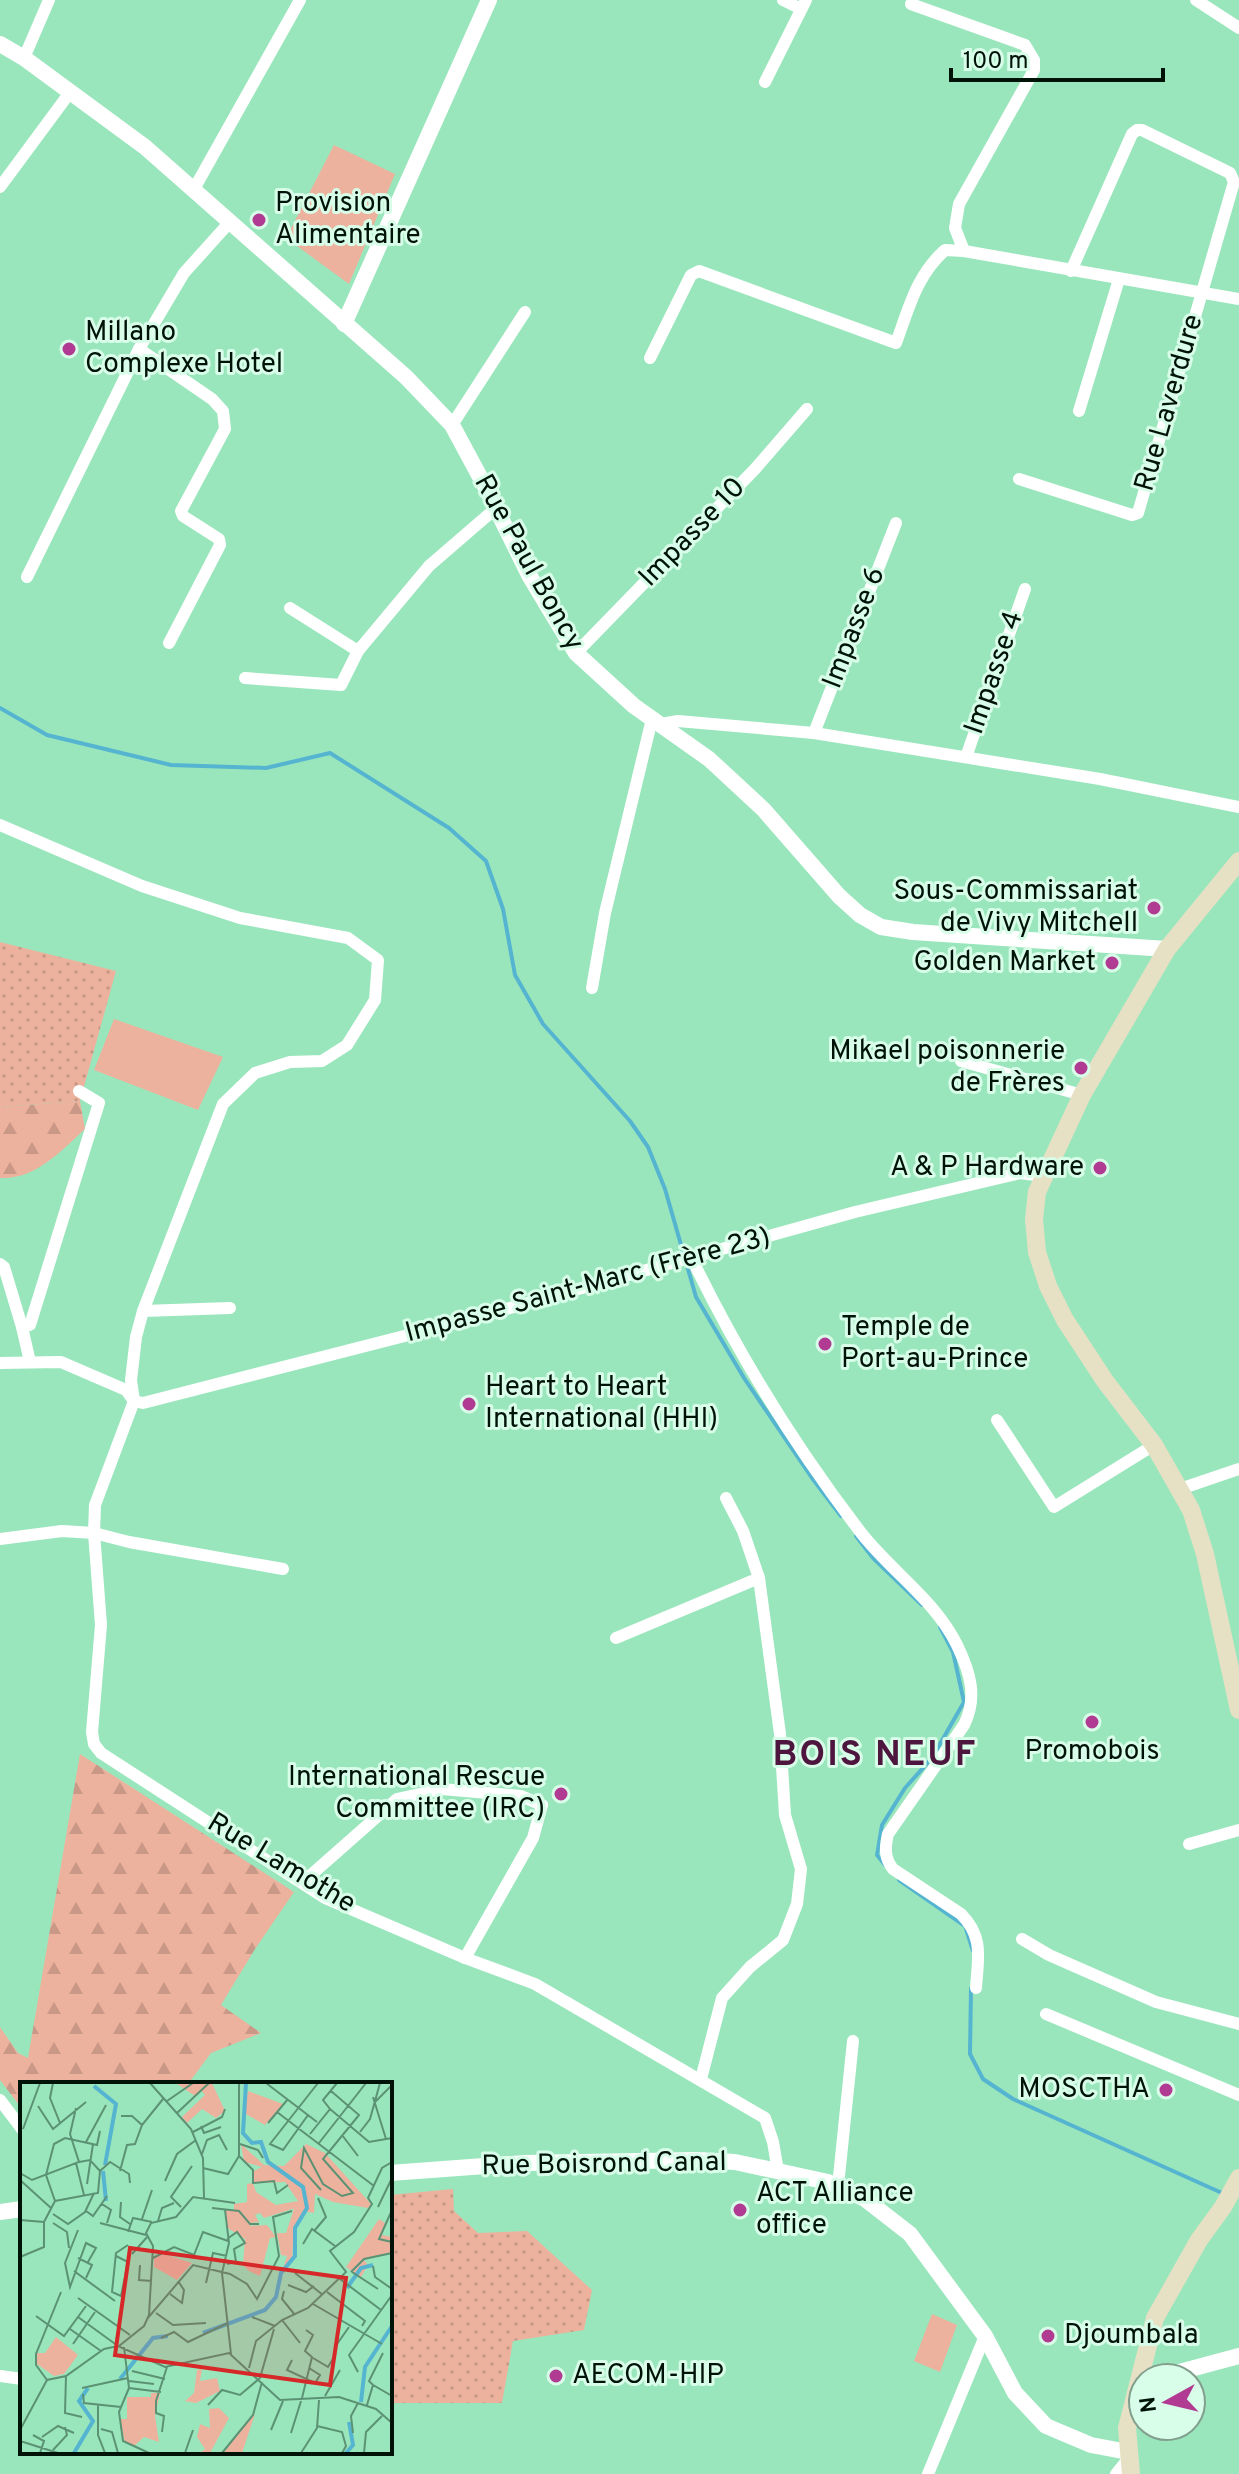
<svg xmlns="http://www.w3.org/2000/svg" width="1239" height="2474" viewBox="0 0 1239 2474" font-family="Overpass,sans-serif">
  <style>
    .green { fill: url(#green-dots) }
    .forest { fill: url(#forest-firs) }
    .pitch { fill: #ecb29e }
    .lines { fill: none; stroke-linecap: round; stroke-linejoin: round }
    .stream { stroke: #55b4d0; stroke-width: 4 }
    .minor { stroke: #fff; stroke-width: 12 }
    .tertiary { stroke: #fff; stroke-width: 16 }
    .secondary { stroke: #e6e1c4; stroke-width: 18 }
    .poi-dot { fill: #b13b92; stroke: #d8fde8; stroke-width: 3 }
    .labels { text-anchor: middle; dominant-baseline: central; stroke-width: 6; stroke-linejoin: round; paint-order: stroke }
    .poi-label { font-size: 28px; fill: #001308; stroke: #d8fde8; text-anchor: start }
    .street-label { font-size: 28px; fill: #001308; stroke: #d8fde8 }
    .district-label { font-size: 36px; font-weight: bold; letter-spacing: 2px; fill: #4e163f; stroke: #d8fde8 }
    .inset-river { fill: none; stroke: #55b4d0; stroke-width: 4 }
    .inset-road { fill: none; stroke: #5c9274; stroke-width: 2 }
    .view { fill: #d62828; fill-opacity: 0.15; stroke: #d62828; stroke-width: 4 }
    .inset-edge { fill: none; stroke: #001308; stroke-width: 4 }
  </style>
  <defs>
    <pattern id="green-dots" width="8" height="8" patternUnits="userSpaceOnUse" patternTransform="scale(2)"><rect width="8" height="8" fill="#ecb29e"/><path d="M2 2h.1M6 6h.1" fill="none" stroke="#c99887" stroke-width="1.8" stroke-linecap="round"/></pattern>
    <pattern id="forest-firs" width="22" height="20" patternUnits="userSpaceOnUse" patternTransform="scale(2)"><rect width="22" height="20" fill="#ecb29e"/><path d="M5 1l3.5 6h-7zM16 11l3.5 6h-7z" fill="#c99887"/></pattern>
  </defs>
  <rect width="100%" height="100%" fill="#9ae6bc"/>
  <g class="green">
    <polygon points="0,942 116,971 80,1101 0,1107"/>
    <polygon points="453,2189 454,2211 478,2233 527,2231 592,2290 584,2330 513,2341 502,2403 390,2403 390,2195"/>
  </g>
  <g class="forest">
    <path d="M80,1101l5,28c-24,22 -50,51 -85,49v-71z"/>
    <polygon points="80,1754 294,1892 255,1949 221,2005 261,2033 211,2053 188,2084 22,2084 22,2109 0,2080 0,2027 18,2053 28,2058"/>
  </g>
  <g class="pitch">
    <polygon points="334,145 395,174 349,284 286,238"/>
    <polygon points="114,1019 223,1057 198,1110 94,1070"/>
    <polygon points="932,2314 957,2325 940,2372 914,2361"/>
  </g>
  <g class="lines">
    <g class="stream">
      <polyline points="0,708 47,735 171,765 266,768 330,753 449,828 486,861 503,909 515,975 543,1024 630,1121 648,1147 665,1189 696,1297 744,1378 812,1478 841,1516"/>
      <polyline points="856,1536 873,1558 922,1605"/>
      <polyline points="885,1865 877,1855 882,1825 905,1788 932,1758 964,1702 953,1652 940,1627"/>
      <polyline points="899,1880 965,1926 973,1951"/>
      <polyline points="971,1988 970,2054 983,2079 1013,2099 1222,2193"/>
    </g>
    <g class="minor">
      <polyline points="783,0 801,9"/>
      <polyline points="1196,0 1239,28"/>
      <polyline points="911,4 1025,45 1034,60 1034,70 959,204 955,228 964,251"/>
      <polyline points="24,58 49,0"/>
      <polyline points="765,82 806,0"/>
      <polyline points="0,187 71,91"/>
      <polyline points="194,189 300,0"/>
      <polyline points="139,349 212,399 223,411 225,429 181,511 183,516 219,539 220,545 169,643"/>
      <path d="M650,358l41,-83 8,-4 197,72c13,-35 20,-67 49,-93l19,1 275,48"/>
      <polyline points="1079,411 1119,279"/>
      <polyline points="452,425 525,312"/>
      <polyline points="1019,479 1132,515 1138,513 1234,182 1230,173 1142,130 1137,130 1132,134 1071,271"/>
      <polyline points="27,577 139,349 184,273 229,223"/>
      <polyline points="290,608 358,651"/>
      <polyline points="576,653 755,469 807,409"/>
      <polyline points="245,678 341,685 358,651 429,566 495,509"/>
      <polyline points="661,724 678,721 814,733 1100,779 1239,807"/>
      <polyline points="814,733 896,523"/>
      <polyline points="966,757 1025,589"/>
      <polyline points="0,825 142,886 240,918 348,938 378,960 375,1000 347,1045 322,1061 290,1062 255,1073 223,1104 143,1311 136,1337 131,1380 134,1401 95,1505 94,1533 101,1625 92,1732 94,1744 101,1753 325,1898 465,1958 535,1984 765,2118 773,2142 778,2171"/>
      <polyline points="592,988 605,913 652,719"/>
      <polyline points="961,1061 1082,1095"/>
      <path d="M692,1259c47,97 104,189 170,275 30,38 73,66 95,111 13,27 21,52 7,80l-76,109c-3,13 -4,24 5,35l68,45c23,23 17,44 15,74"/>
      <polyline points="0,1264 4,1267 22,1327 30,1362"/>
      <polyline points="143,1311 230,1308"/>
      <polyline points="22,1327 30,1325 99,1103 79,1091"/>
      <polyline points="0,1363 61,1362 126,1390 134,1401"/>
      <polyline points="134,1401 143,1403 467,1320 855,1212 1020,1173 1043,1176"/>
      <polyline points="997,1420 1054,1507 1154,1445"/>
      <polyline points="1180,1489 1239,1469"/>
      <polyline points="0,1539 62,1531 94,1533 129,1542 283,1569"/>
      <polyline points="616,1638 759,1578"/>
      <polyline points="1189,1844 1239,1830"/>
      <polyline points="303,1882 397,1799 442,1789 521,1796 542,1805 533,1838 465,1958"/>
      <polyline points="1022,1939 1049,1955 1156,2002 1239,2024"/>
      <polyline points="1046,2014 1239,2095"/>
      <polyline points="701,2079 722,1998 750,1967 783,1940 797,1904 801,1869 785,1815 780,1734 759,1578 743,1531 726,1498"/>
      <polyline points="0,2100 22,2129"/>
      <polyline points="838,2186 853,2041"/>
      <polyline points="0,2376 22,2379"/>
      <polyline points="928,2474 985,2336"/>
      <polyline points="1116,2474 1129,2458"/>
    </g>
    <g class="tertiary">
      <polyline points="0,44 24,58 145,147 406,377 452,425 487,490 529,575 576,653 634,706 709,759 764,810 839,896 860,915 881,927 913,932 1167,949"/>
      <polyline points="344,324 489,0"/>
      <polyline points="390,2173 525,2163 697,2160 735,2162 828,2182 865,2199 910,2234 985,2336 1015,2393 1046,2426 1091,2445 1128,2452"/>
      <polyline points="0,2212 22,2209"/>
      <polyline points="1157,2378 1239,2356"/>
    </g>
    <g class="secondary">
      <polyline points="1239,861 1167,949 1082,1095 1037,1192 1034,1219 1037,1252 1048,1286 1065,1320 1105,1381 1154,1445 1191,1510 1205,1554 1239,1710"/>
      <polyline points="1131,2474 1127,2428 1155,2318 1199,2240 1223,2207 1239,2178"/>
    </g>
  </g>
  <g class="poi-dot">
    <circle cx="259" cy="220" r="8"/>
    <circle cx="69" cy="349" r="8"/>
    <circle cx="1154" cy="908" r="8"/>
    <circle cx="1112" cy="963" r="8"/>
    <circle cx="1081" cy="1068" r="8"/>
    <circle cx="1100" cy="1168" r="8"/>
    <circle cx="825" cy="1344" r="8"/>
    <circle cx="469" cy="1404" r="8"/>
    <circle cx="1092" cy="1722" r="8"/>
    <circle cx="561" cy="1794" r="8"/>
    <circle cx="1166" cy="2090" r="8"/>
    <circle cx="740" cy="2210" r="8"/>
    <circle cx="1048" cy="2336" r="8"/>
    <circle cx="556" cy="2376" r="8"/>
  </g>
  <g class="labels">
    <g class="poi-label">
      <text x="275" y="204">Provision<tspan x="275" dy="32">Alimentaire</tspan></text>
      <text x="85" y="333">Millano<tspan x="85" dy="32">Complexe Hotel</tspan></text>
      <text x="1138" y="892" text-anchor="end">Sous-Commissariat<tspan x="1138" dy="32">de Vivy Mitchell</tspan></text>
      <text x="1096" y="963" text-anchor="end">Golden Market</text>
      <text x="1065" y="1052" text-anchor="end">Mikael poisonnerie<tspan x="1065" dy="32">de Frères</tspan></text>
      <text x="1084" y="1168" text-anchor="end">A &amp; P Hardware</text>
      <text x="841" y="1328">Temple de<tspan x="841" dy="32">Port-au-Prince</tspan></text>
      <text x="485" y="1388">Heart to Heart<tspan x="485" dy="32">International (HHI)</tspan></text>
      <text x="1092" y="1752" text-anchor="middle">Promobois</text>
      <text x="545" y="1778" text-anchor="end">International Rescue<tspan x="545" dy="32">Committee (IRC)</tspan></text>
      <text x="1150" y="2090" text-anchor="end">MOSCTHA</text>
      <text x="756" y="2194">ACT Alliance<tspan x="756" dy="32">office</tspan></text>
      <text x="1064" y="2336">Djoumbala</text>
      <text x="572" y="2376">AECOM-HIP</text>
    </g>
    <g class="street-label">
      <text transform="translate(1170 403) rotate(-74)">Rue Laverdure</text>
      <text transform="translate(693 533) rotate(-46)">Impasse 10</text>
      <text transform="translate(528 563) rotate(61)">Rue Paul Boncy</text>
      <text transform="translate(855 628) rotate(-69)">Impasse 6</text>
      <text transform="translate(995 673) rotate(-71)">Impasse 4</text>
      <text transform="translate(588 1286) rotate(-15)">Impasse Saint-Marc (Frère 23)</text>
      <text transform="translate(281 1864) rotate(31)">Rue Lamothe</text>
      <text transform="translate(604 2165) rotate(-1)">Rue Boisrond Canal</text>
    </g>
    <g class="district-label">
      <text x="875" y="1756">BOIS NEUF</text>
    </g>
  </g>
  <g transform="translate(20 2082)">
    <rect width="372" height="372" fill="#9ae6bc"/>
    <path d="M156,1h36l13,28 -9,7 -14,-9 -15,14 -5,-6 23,-22 -4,-5 -6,6zM228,9l35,13 -18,21 -21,-12zM221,62l23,21 20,1 22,-22 19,9 46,51 -3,4 -35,-6 -18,-8 -1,19 -22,-4 -28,9 -4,-5 -5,2 4,7 -9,1 -16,-13v-6l13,-2v-18l6,-1 3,9 20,13 22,-4 -13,-19 -31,1v-12l8,-4 -18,-5zM359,137l6,4 -3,12 10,2v15l-28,8 4,5 -7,12 -15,-10zM247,143l9,12 -6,1 -10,38 -11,-5 -1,-45zM182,287l-2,12 17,-3 3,13 -24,12 -11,-2 9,-8 3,-23zM131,311h9l-5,23 4,26 -15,-5 -10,9 -9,-3 -5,-24h7v-22h24zM199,326l10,10 -19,35h-10l5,-4 -8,-12 3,-13 10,4 -1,-19z" fill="#ecb29e"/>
    <path d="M274,127l11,2 -11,15 -2,33 -9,10 4,-13 -6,-1 -4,-22h9zM206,128h13l11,13 -1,48 -6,-6 2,-26 -19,-12zM152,166l-5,7 25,8 -15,17 -23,-13v-8zM36,255l22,18 -14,19 -10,2 -17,-12v-11h8zM235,332l-13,39h-18l17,-25z" fill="#ecb29e"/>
    <path class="inset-river" d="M74,4l22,18 -11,61M83,89l3,30M327,206l14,-20 12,-3M183,251l62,-23 11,-13 5,-24 14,-17v-28l12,-20 -4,-21 -35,-25 -7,-20 -9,1 -9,-10 3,-50M100,297l33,-41 15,-2M341,320l4,-35 27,-41M54,371l19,-32 -14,-20 9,-13M326,371l7,-8 -4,-23"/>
    <path class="inset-road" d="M33,1h43M33,1l-3,15 10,25M130,1l41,46 12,29 1,40M219,1v73M246,1l51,39M353,15l13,42M147,19l26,-18M355,20l17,-17M18,24l15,23 33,-27M310,27l39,33 23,-4M257,30l97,74M157,31l32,-30M288,33l-25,35 -13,-6 48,-61M101,34h11l10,9M248,41l20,-24M181,44l3,7 17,-6M3,47l17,-46M173,50l29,-15 3,-8M340,50l10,-13 10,-36M290,52l20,-25 -7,-9 14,-17M322,53l16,21M66,60l20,-37M299,61l47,-60M220,62l18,6 5,8M182,72l5,-14 12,-5 8,15M219,74l14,14v13l21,-2 3,12 11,-8M59,80l11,-2 10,11M56,81l8,32M183,86l25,6 11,-18M100,89l7,-26 8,-1 7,-19 21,-26M0,91l12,7 47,-18 -9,-28 6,-26M0,98l31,28M145,99l12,-27 19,-14M67,102l6,-40M301,108l-20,-22 3,-20 19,36 19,12 11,-3 -30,-34 36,-44 -28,-24M35,119l-9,-26 8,-31 11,-6 32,7 3,-14M101,120l-1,15 10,7M82,122l9,6 -4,13M161,125l-10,-10 21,-31M358,125l13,-27M192,126l27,3 11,13h9M205,128l4,33 -7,30 9,81M372,128l-13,29 13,3M66,129l7,5 14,-20M33,132l15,10 17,-12 9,-19M122,137l10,-29M0,138l24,2M138,139l4,-13 12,-5M24,140l11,-21 43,-8 2,-22 10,-9 19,12 1,9M33,141l14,9 2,16M80,141l46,12M58,148l-13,33 5,24 16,-44 10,5 -8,14M295,148l11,-13 -8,-19M108,150l5,-14 19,4M207,157l10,-7 8,11 -11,6 2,13 -9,2M283,162l9,-15 23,17M112,172l16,-18M96,174l12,6 -7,34 -9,-4 4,-39 12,-8M0,175l24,-10v-25M58,176l14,7 -6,13M133,176l21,-11 20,8 9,-23 25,9M120,183l-1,15 13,1M353,184l2,11 17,12M54,189l41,30M331,190l13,-13 28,-6M332,190l26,17M275,191l28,22M320,197l41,31M186,201l7,-30 14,3M268,203l18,7 8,-6M264,209l-2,8 13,16M307,210l38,29 -3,5M150,212l12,9 2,-13 -6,-9M58,216l52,37M293,222l69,40M136,231l17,12 33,-2M16,234l28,20 22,-30M58,235l40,29M232,235l23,9M127,237l46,-54 37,9 17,10 10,15 22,-43 -6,-39 19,-6M262,238l18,23M50,247l31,22M141,256l13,-6 14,10 40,-19M53,262l22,-32M99,264l25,-20 5,-11 4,-69 -7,-13 5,-10 25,-6 17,-20 42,6M104,265l5,41 -10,24 4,29 26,12M315,265l14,-20M293,276l15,9 6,-10M272,278l-5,10 28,13 5,-8 -11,-7M229,286l7,-27 26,-21 26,-12 38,-36 -16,-21 24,-19 18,-28 -4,-6 14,-30 10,-6M112,289l33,8M338,290l-9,-17 43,-60M46,294l-1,37 17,4M27,298l-11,-15v-11l25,-62M109,299l25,3M353,303l-4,-4 14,-28M62,306l46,-10M109,306l32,4M63,312l1,9 37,4M305,314l15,-26M282,316l10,-41 -7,-6 8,-16 -7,-5M78,322v31l7,18M188,323l14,-15 18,5 20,-17 14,-49M347,323l6,-20 19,11M297,344l25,6 4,14 -4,7M81,347l11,3 6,21M0,348l27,-50 19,-4 38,-27 14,-3 47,21 64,-14 51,47 59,-3 37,12 16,14M251,348l12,-29M142,350l2,-16 -8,-3v-12l11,-34M271,351l10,-32M333,351l-2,-17 7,-13M13,353l11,6 -4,12M22,355l16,-11 16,7M0,359l38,12M33,368l14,-15 -2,-8M165,371l8,-23M202,371l31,-38 9,-33M281,371l16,-25 2,-28M344,371l2,-21 16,-16"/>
    <path class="view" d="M110,166l216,30 -16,107 -215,-30z"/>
    <rect width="372" height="372" class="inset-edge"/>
  </g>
  <g transform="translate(1167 2402) rotate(262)"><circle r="38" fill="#d8fde8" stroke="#829f8e" stroke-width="2"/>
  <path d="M0-6L14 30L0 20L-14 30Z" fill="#b13b92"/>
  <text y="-12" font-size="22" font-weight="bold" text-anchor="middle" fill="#001308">N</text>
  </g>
  <path d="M951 68v12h212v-12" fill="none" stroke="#001308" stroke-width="4"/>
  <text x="963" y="68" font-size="24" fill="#001308" stroke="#d8fde8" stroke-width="6" paint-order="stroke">100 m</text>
</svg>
